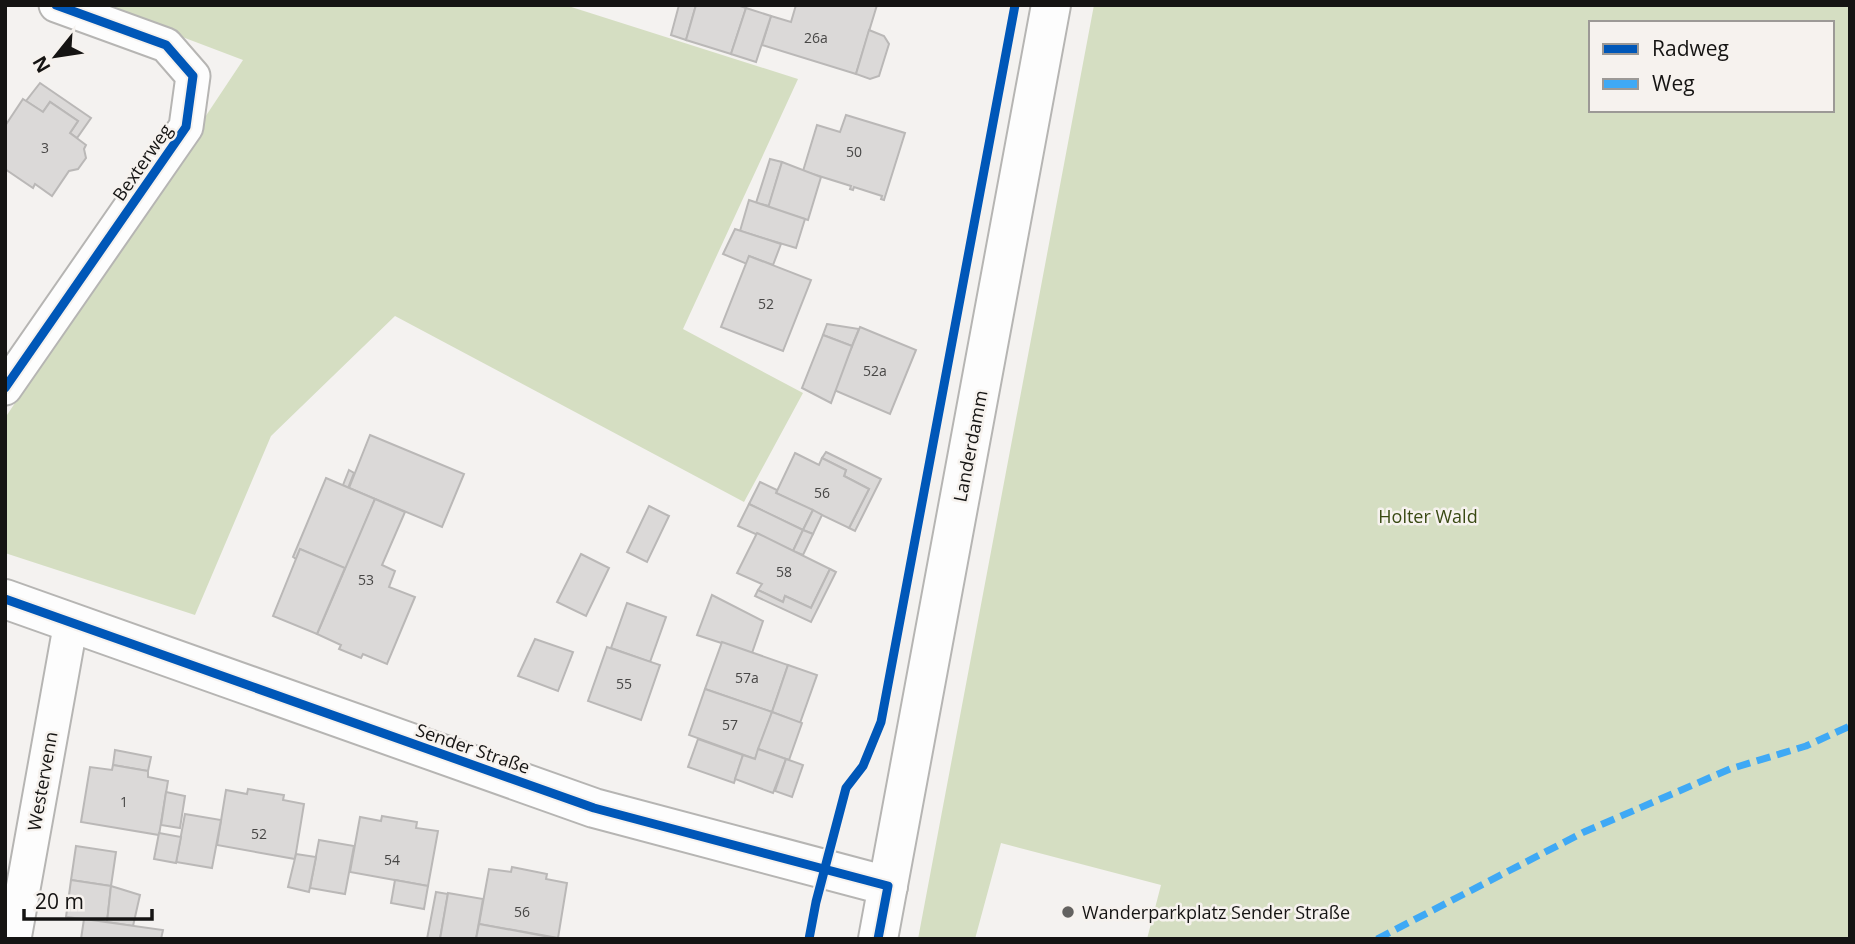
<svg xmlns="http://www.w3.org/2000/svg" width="1855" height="944" viewBox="0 0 1855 944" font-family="'Open Sans',sans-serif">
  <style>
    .green { fill: #d5dec2; fill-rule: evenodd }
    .building { fill: #dbd9d8; stroke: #bab8b7; stroke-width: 2 }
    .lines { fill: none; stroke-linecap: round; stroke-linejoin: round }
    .minor-casing { stroke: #b6b5b3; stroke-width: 37 }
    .tertiary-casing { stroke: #b6b5b3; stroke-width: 42 }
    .secondary-casing { stroke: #b6b5b3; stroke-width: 42 }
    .minor { stroke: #fdfdfd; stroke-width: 33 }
    .tertiary { stroke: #fdfdfd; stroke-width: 38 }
    .secondary { stroke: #fdfdfd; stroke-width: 38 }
    .quiet { stroke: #3fa9f5; stroke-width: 7; stroke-dasharray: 14 7; stroke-linecap: butt }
    .cycleway-casing { stroke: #f6f2ee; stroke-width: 13 }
    .cycleway { stroke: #0057b8; stroke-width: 9 }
    .poi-dot { fill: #636260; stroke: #f6f2ee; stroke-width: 2.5 }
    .labels { text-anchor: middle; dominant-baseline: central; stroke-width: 5; stroke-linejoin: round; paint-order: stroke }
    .number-label { font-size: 14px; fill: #484746 }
    .street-label { font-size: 18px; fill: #151413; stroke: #f6f2ee }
    .park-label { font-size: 18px; fill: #394913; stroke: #f6f2ee }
    .poi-label { font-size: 18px; fill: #151413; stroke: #f6f2ee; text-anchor: start }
  </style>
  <rect width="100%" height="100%" fill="#f4f2f0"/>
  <g class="green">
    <polygon points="98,5 565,5 798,79 683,329 803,393 744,502 395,316 271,436 195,615 5,553 5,418 243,60"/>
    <path d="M1094,5h756v934h-703l14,-54 -160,-42 -26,96h-57zM1591,23h241v87h-241z"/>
  </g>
  <g class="building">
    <polygon points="679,5 696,5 686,40 671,35"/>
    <polygon points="696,5 737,5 746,8 731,54 686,40"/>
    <polygon points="796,5 877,5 856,74 762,45 771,16 791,22"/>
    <polygon points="746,8 771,16 756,62 731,54"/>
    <polygon points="869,30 884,36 889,44 879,76 870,79 856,74"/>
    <polygon points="40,83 91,118 77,138 70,133 78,121 50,102 43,112 26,101"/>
    <polygon points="23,99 43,112 50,102 78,121 70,133 86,145 84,149 86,158 78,169 69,171 52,196 35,184 33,188 5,169 5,126"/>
    <polygon points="846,115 905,133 884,200 881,199 882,196 854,187 853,190 850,189 851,186 803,171 817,125 840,132"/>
    <polygon points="770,159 782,162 769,206 756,203"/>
    <polygon points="782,162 821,177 808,220 768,208"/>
    <polygon points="749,200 805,219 796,248 740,231"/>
    <polygon points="735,229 781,244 773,265 749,256 747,264 723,254"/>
    <polygon points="749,256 811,280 783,351 721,327"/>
    <polygon points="827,324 859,329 852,346 823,335"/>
    <polygon points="860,327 916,350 890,414 834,390"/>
    <polygon points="823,335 852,346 831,403 802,388"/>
    <polygon points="370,435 464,474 442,527 349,488"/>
    <polygon points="826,452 881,479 855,531 849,528 869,489 844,476 846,470 822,458"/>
    <polygon points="795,453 819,465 822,458 846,470 844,476 869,489 849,528 776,493"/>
    <polygon points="349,470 354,473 348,488 343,485"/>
    <polygon points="326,478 375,499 346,569 300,549 296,559 293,557"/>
    <polygon points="760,482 777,490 776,493 813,510 803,530 749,504"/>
    <polygon points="375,499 405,512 382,565 395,571 389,587 415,597 387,664 363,654 361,658 339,649 341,645 317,634"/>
    <polygon points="749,504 803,530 793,551 738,526"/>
    <polygon points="649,506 669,516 647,562 627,552"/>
    <polygon points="813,510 822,515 813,534 803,530"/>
    <polygon points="803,530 813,534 803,555 793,551"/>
    <polygon points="757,533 830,569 811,608 785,596 783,602 758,590 762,584 737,573"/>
    <polygon points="300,549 345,568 317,634 273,616"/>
    <polygon points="581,554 609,568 586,616 557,602"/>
    <polygon points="830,569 836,572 811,622 755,596 758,590 783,602 785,596 811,608"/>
    <polygon points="712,595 763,621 752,653 697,635"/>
    <polygon points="627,603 666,617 650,662 611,648"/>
    <polygon points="535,639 573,652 558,691 518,676"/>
    <polygon points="722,642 788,665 772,712 705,689"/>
    <polygon points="607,647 660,665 641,720 588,701"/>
    <polygon points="788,665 817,675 800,723 772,712"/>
    <polygon points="705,689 772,712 755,759 689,735"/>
    <polygon points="772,712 802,723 789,760 758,749"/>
    <polygon points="698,739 743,755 734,783 688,767"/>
    <polygon points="758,749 786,759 773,793 735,779 743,755 755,759"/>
    <polygon points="115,750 151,757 148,771 113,765"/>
    <polygon points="786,759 803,765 792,797 775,791"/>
    <polygon points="113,765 148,771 148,777 168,781 159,835 81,822 90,767 112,770"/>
    <polygon points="248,789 284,795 283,800 304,804 295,859 217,845 226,790 247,794"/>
    <polygon points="166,792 185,796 180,828 161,825"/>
    <polygon points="185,814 221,820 212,868 176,862"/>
    <polygon points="382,816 417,822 416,828 438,831 428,886 350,872 360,817 381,821"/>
    <polygon points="159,833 181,837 176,863 154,859"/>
    <polygon points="319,840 354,846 345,894 310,888"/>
    <polygon points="76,846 116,852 111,886 71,880"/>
    <polygon points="296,854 316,857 309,892 288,887"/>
    <polygon points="512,867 547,874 546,879 567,883 558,938 479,924 489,869 511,872"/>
    <polygon points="71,880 111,886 107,922 66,917"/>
    <polygon points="395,880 428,886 424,909 391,903"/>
    <polygon points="111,886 140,895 133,926 107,922"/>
    <polygon points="436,892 448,894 440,939 427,939"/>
    <polygon points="448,893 483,899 476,939 440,939"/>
    <polygon points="84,919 163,930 161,939 81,939"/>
    <polygon points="479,924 555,938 555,939 476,939"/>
  </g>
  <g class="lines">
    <g class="minor-casing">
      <g id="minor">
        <polyline points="5,388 186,127 193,76 166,45 56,5"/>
        <polyline points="14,939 71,622"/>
      </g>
    </g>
    <g class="tertiary-casing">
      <polyline id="tertiary" points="5,599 594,808 888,886"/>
    </g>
    <g class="secondary-casing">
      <polyline id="secondary" points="878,939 1051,5"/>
    </g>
    <use href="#minor" class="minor"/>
    <use href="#tertiary" class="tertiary"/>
    <use href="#secondary" class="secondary"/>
    <polyline class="quiet" points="1377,939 1584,832 1730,769 1806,746 1850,726"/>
    <g class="cycleway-casing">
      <g id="cycleway">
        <polyline points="5,388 186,127 193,76 166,45 56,5"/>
        <polyline points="5,599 594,808 888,886 878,939"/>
        <polyline points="809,939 816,902 846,788 863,766 881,722 1015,5"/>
      </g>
    </g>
    <use href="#cycleway" class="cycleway"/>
  </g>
  <circle class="poi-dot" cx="1068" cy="912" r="7"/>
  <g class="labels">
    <g class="number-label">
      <text x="816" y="37">26a</text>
      <text x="45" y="147">3</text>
      <text x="854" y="151">50</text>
      <text x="766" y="303">52</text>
      <text x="875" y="370">52a</text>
      <text x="822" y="492">56</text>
      <text x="784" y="571">58</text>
      <text x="366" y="579">53</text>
      <text x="747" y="677">57a</text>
      <text x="624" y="683">55</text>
      <text x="730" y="724">57</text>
      <text x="124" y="801">1</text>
      <text x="259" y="833">52</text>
      <text x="392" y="859">54</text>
      <text x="522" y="911">56</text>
    </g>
    <g class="street-label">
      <text transform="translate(142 162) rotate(-55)">Bexterweg</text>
      <text transform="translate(970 446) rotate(-79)">Landerdamm</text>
      <text transform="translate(473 748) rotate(19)">Sender Straße</text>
      <text transform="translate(42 781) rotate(-80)">Westervenn</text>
    </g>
    <g class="park-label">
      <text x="1428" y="516">Holter Wald</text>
    </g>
    <g class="poi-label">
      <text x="1082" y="912">Wanderparkplatz Sender Straße</text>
    </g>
  </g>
  <rect width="1855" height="944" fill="none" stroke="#151413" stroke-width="14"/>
  <rect x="1589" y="21" width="245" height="91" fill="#f6f2ee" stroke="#9c9996" stroke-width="2"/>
  <rect x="1603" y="44" width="35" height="10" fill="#0057b8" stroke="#9c9996" stroke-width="2"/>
  <text x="1652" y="56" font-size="21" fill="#151413">Radweg</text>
  <rect x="1603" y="79" width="35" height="10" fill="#3fa9f5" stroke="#9c9996" stroke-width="2"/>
  <text x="1652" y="91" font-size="21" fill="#151413">Weg</text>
  <g transform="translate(56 56) rotate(240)" stroke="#f6f2ee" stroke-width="5" paint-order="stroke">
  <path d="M0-5L12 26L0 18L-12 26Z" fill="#151413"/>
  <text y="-10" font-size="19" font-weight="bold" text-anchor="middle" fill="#151413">N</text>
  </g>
  <path d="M24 909v10h128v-10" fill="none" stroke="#151413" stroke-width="3.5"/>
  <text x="35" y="909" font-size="21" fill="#151413" stroke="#f6f2ee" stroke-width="5" paint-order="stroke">20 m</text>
</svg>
